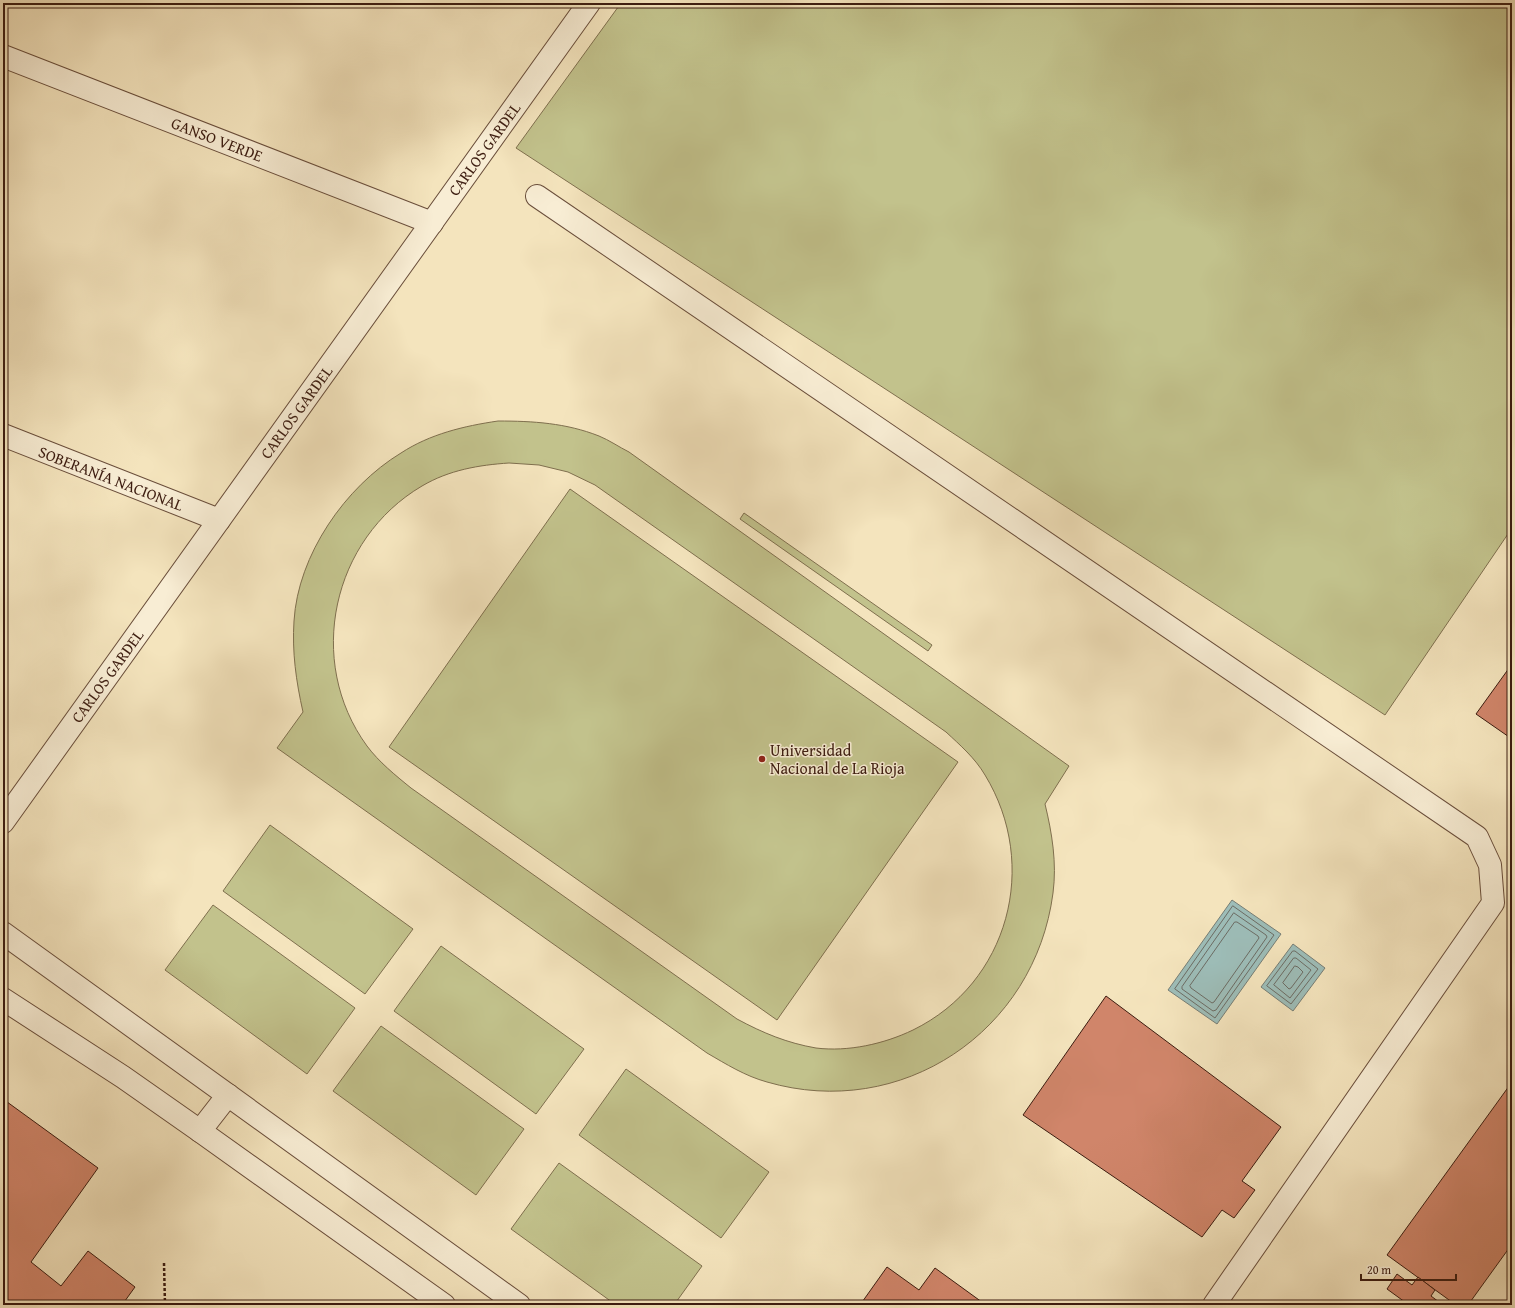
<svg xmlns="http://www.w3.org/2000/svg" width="1515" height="1308" viewBox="0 0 1515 1308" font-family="'Gentium Book Plus',serif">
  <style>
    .green { fill: #c2c28c; stroke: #7f6f4e; fill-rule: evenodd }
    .water { fill: #9dbdb8; stroke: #767d75 }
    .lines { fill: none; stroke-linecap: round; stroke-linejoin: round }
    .shore { stroke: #6c6c64; stroke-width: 1 }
    .building { fill: #d0856a; stroke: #3c1c10 }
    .minor-casing { stroke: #6a4e3b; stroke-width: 24 }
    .path { stroke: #3c1c10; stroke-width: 2.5; stroke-dasharray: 3 2; stroke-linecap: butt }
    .minor { stroke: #f8edd4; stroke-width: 22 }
    .poi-dot { fill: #8f2418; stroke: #f8edd4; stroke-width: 1.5 }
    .labels { text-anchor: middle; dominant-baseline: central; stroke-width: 3; stroke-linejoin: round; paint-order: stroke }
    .street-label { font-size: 16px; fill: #3c1c10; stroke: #f8edd4 }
    .poi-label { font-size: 16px; fill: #3c1c10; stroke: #f8edd4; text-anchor: start }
  </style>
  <rect width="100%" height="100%" fill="#f4e4bd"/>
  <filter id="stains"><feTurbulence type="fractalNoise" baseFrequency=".005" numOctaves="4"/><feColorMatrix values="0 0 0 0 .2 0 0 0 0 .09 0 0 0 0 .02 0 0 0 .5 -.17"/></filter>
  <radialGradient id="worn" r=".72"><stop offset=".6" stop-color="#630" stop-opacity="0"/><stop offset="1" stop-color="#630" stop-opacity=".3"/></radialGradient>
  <g class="green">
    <polygon points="621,3 1512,3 1512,528 1385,715 516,148"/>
    <path d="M498,421c35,0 68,2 101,15 10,4 20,11 30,16l440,314 -24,38c7,29 12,59 8,89 -18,139 -152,228 -286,189 -22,-6 -41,-18 -60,-29l-430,-305 26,-36c-7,-31 -11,-60 -9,-91 4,-66 51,-134 107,-168 29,-19 63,-27 97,-32zM509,463l30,2 29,7 27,13 351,247c14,13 29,26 39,43 55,90 24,208 -72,255 -29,14 -65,22 -97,18 -29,-5 -53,-15 -79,-29l-326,-231c-16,-13 -32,-26 -44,-42 -62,-85 -35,-207 55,-260 27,-16 57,-21 87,-23z"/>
    <polygon points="570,489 958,762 777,1020 389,747"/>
    <polygon points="744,513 932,645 928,651 740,519"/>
    <polygon points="270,825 413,929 365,994 223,891"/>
    <polygon points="213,905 355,1008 307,1074 165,970"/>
    <polygon points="441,946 584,1049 536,1114 394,1011"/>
    <polygon points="381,1026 524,1129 476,1195 333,1091"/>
    <polygon points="626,1069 769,1172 721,1238 579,1135"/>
    <polygon points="559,1163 702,1266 674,1305 616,1305 511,1229"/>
  </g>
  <g class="water">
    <polygon points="1232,900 1281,934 1217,1024 1168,990"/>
    <polygon points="1293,944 1325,968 1293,1011 1261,987"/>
  </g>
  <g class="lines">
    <g class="shore">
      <polygon points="1233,906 1274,935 1215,1018 1175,989"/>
      <polygon points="1234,913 1266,935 1267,937 1216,1010 1213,1011 1182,989 1182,987"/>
      <polygon points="1235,922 1237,922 1258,936 1259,938 1214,1002 1212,1003 1191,988 1190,986"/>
      <polygon points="1293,951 1295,951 1318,969 1291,1004 1267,986"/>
      <polygon points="1294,958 1296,958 1311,970 1290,998 1274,985"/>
      <polygon points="1295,966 1298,967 1303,972 1291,988 1289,989 1283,983"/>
    </g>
  </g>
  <g class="building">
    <polygon points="1512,664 1512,739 1476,714"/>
    <polygon points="1106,996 1281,1127 1242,1181 1255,1190 1234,1218 1222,1210 1202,1237 1023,1115"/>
    <polygon points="1512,1082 1512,1244 1468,1305 1456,1305 1387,1255"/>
    <polygon points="3,1099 98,1168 31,1262 61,1286 88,1251 135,1287 122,1305 3,1305"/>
    <polygon points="887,1267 919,1290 935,1268 986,1305 860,1305"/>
    <polygon points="1397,1274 1412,1285 1418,1277 1435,1290 1431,1296 1443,1305 1409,1305 1387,1289"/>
  </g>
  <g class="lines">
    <g class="minor-casing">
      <g id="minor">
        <polyline points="3,56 432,223"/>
        <polyline points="537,196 1477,837 1490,865 1493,903 1214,1305"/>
        <polyline points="3,435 219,520"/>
        <polyline points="3,822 589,3"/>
        <polyline points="3,933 519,1305"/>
        <polyline points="3,999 123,1077 200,1131 444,1305"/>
        <polyline points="200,1131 228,1095"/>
      </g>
    </g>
    <polyline class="path" points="164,1263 165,1305"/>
    <use href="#minor" class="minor"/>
  </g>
  <circle class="poi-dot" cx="762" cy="759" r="4"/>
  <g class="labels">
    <g class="street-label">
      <text transform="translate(217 139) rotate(21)">GANSO VERDE</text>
      <text transform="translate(484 149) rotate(-54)">CARLOS GARDEL</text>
      <text transform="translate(296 412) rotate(-54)">CARLOS GARDEL</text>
      <text transform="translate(111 478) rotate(21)">SOBERANÍA NACIONAL</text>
      <text transform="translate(107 676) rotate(-54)">CARLOS GARDEL</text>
    </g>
    <g class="poi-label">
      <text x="770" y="750">Universidad<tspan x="770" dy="18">Nacional de La Rioja</tspan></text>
    </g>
  </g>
  <rect width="1515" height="1308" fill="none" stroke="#f4e4bd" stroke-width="16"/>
  <rect x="4" y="4" width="1507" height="1300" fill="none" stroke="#3c1c10" stroke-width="2"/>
  <rect x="8" y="8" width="1499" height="1292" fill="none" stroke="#3c1c10"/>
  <path d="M1361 1274v6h95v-6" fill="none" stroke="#3c1c10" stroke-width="2"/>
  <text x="1367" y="1274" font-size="12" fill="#3c1c10" stroke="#f8edd4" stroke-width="3" paint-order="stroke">20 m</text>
  <rect width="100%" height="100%" filter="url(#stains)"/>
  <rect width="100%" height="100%" fill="url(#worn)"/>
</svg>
